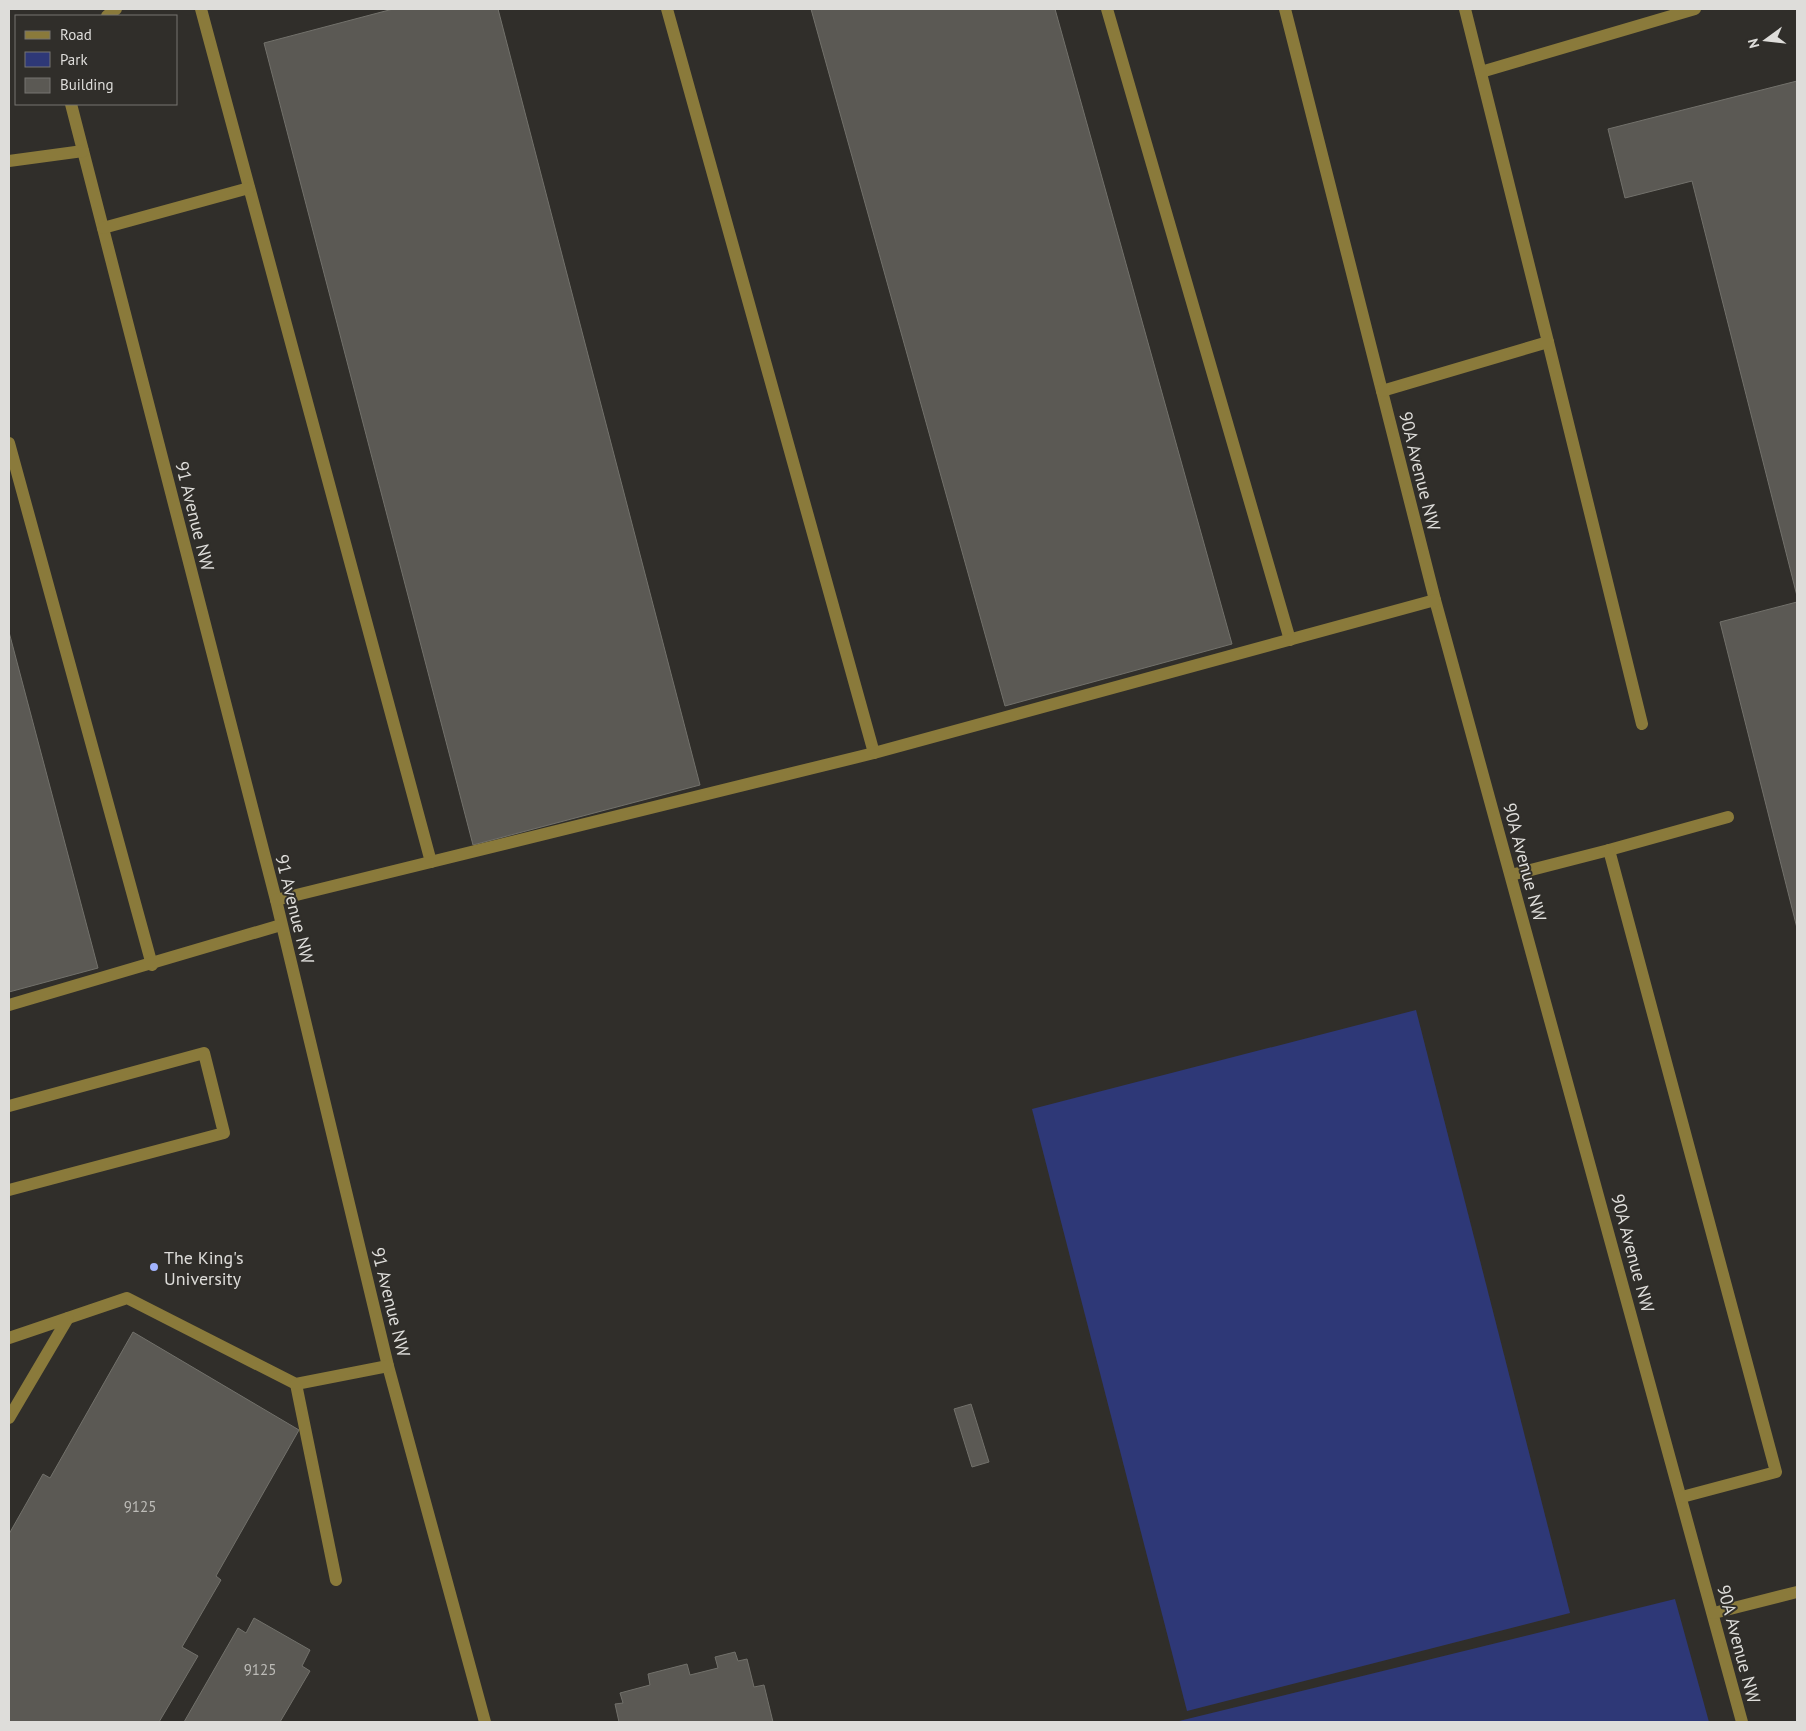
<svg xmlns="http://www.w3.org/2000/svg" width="1806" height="1731" viewBox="0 0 1806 1731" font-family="'PT Sans',sans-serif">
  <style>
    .green { fill: #2e3877 }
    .building { fill: #5b5954; stroke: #72716b }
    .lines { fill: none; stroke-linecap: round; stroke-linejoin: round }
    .minor { stroke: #8a7a3b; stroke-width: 12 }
    .poi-dot { fill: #a1b3fd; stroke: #302e2a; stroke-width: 2 }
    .labels { text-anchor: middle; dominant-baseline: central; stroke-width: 4; stroke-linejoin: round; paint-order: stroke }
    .number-label { font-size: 15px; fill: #bdbcb8 }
    .street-label { font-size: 18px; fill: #deddda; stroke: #302e2a }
    .poi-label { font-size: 18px; fill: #deddda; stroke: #302e2a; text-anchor: start }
  </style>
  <rect width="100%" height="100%" fill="#302e2a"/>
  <g class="green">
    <polygon points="1416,1010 1570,1613 1187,1711 1032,1109"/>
    <polygon points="1675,1599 1709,1722 1175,1722"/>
  </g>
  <g class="building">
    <polygon points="393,9 498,9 700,785 473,845 264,43"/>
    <polygon points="811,9 1055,9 1232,644 1005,706"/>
    <polygon points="1797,81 1797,596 1692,181 1625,198 1608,129"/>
    <polygon points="1797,602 1797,928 1720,622"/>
    <polygon points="9,632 98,968 9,992"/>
    <polygon points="133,1332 299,1430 216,1576 221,1580 182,1647 198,1656 159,1722 9,1722 9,1534 43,1474 50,1478"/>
    <polygon points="971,1404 989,1462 972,1467 954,1409"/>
    <polygon points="254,1618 310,1650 302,1666 310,1671 280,1722 184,1722 238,1628 246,1633"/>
    <polygon points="735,1652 738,1661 747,1659 754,1687 764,1685 773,1722 619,1722 615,1704 623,1703 620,1693 650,1685 648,1674 687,1664 690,1675 718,1668 715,1657"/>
  </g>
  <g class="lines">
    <g class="minor">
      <polyline points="201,9 431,862"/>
      <polyline points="667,9 874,753"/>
      <polyline points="1107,9 1290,640"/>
      <polyline points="1285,9 1435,600 1742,1722"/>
      <polyline points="107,16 116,9"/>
      <polyline points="1481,72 1695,9"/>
      <polyline points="71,104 276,900 388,1366 485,1722"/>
      <polyline points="9,161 83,151"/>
      <polyline points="103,228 249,188"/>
      <polyline points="1548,342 1642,724"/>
      <polyline points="1382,391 1548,342 1465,9"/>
      <polyline points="9,443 152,965"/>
      <polyline points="1609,850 1728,817"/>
      <polyline points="1511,875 1609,850 1776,1472 1682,1497"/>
      <polyline points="276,900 874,753 1435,600"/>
      <polyline points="9,1005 281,925"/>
      <polyline points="9,1106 204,1053 224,1133 9,1190"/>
      <polyline points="9,1338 127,1298 296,1384 388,1366"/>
      <polyline points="296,1384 336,1580"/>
      <polyline points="9,1418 68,1318"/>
      <polyline points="1714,1613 1797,1592"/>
    </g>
  </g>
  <circle class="poi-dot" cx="154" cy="1267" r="5"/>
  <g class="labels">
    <g class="number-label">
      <text x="140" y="1506">9125</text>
      <text x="260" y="1669">9125</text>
    </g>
    <g class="street-label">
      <text transform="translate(1420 471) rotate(76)">90A Avenue NW</text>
      <text transform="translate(195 516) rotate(76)">91 Avenue NW</text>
      <text transform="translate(1525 862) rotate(75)">90A Avenue NW</text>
      <text transform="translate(295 909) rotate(76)">91 Avenue NW</text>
      <text transform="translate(1633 1253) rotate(75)">90A Avenue NW</text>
      <text transform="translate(391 1302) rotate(76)">91 Avenue NW</text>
      <text transform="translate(1739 1644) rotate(75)">90A Avenue NW</text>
    </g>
    <g class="poi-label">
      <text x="164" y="1257">The King's<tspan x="164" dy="21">University</tspan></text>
    </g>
  </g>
  <rect width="1806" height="1731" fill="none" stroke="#deddda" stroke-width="20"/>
  <rect x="15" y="15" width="162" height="90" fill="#302e2a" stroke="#767470"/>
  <rect x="25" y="31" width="25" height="8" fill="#8a7a3b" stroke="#767470"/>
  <text x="60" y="40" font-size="15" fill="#deddda">Road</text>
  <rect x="25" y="52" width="25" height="15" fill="#2e3877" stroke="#767470"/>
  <text x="60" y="65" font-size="15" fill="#deddda">Park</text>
  <rect x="25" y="78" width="25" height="15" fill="#5b5954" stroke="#767470"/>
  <text x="60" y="90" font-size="15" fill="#deddda">Building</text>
  <g transform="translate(1766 40) rotate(255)" stroke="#302e2a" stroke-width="4" paint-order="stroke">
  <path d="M0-4L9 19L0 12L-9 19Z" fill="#deddda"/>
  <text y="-8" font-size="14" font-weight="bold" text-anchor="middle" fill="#deddda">N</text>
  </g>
</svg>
